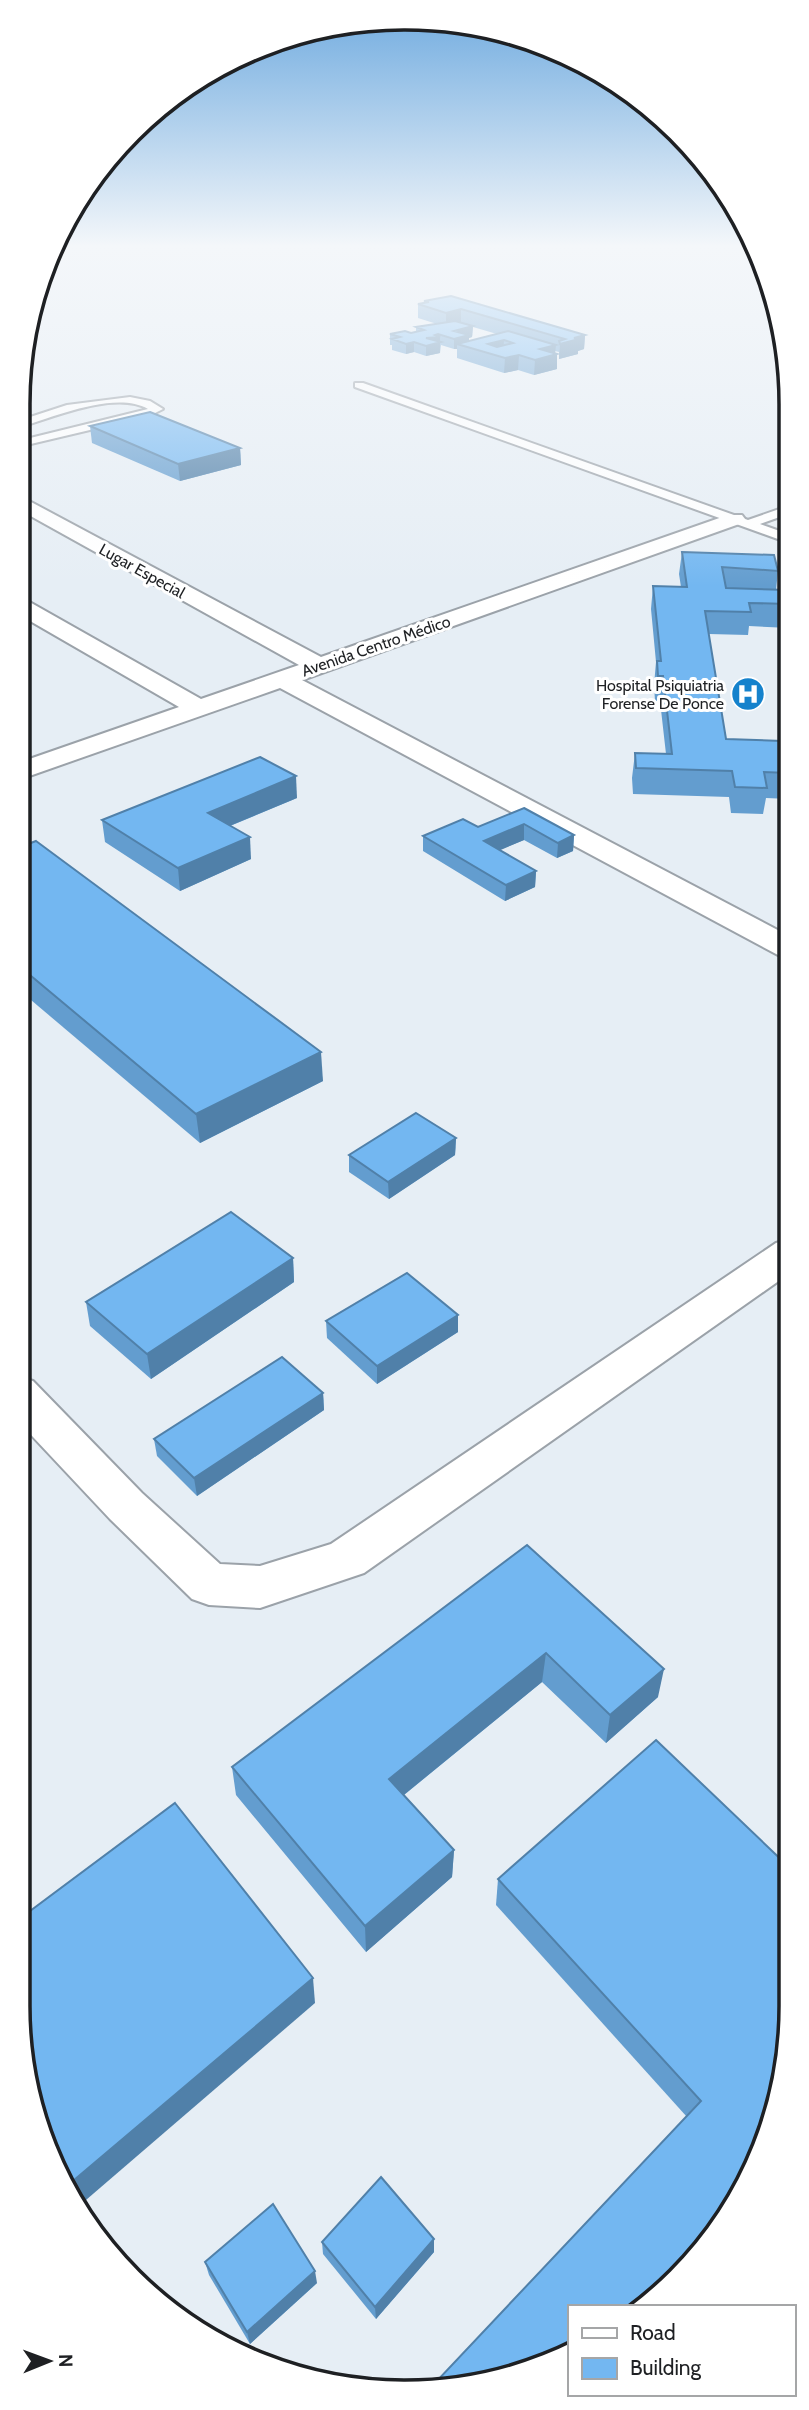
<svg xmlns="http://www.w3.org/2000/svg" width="809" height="2410" viewBox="0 0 809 2410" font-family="Cabin,sans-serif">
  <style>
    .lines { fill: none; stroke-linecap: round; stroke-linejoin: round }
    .lane-casing { stroke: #9ba2a9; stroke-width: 4 }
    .street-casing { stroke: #9ba2a9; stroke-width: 4 }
    .lane { fill: #fff; fill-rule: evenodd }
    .street { fill: #fff; fill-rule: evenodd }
    .wall { fill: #639dcf; fill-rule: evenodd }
    .shaded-wall { fill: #5080a9 }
    .building { fill: #73b7f1; stroke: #5080a9; stroke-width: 2; fill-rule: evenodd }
    .labels { text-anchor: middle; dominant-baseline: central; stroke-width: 6; stroke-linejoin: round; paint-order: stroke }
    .far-street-label { font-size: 16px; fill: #1e2023; stroke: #fff }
    .far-poi-label { font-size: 16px; fill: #1e2023; stroke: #fff; text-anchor: end }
    .rim { fill: none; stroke: #1e2023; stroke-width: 3.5 }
  </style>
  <rect width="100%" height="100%" fill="#e6eef5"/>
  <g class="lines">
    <g class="lane-casing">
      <g id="lane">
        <polygon points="355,383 363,383 748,520 788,506 788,514 760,524 788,534 789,543 355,387"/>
        <path d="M130,397l20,4 13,8 -14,7 -131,31v-6l130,-32c-33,-19 -97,9 -130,19v-7l49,-16z"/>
      </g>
    </g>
    <g class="street-casing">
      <g id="street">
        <polygon points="18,495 321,657 728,515 742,515 745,519 742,523 302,680 789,936 789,957 778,955 280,688 18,780 18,763 179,707 18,614 18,598 26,600 201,699 299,665 18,509"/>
        <polygon points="790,1239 790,1273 364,1573 260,1608 209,1605 192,1599 110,1519 18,1421 18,1377 33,1381 142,1493 220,1564 260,1566 331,1544 776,1243"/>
      </g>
    </g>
    <use href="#lane" class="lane"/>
    <use href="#street" class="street"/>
  </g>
  <g class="wall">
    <path d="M424,301l161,34 -1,14 -6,2v3l-19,5v-7l-4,-1 2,18 -23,6 -16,-5 -14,3 -47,-15v-9h-3l-13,-4 -1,8 -14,3 -12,-4 -8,2 -14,-4v-5h-2v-11l21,-1 5,-1v-5l21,-3 -19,-6v-14l6,-1zM473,327l24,7 -28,7v-3l3,-1z"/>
    <polygon points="90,426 240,448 241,465 180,481 92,443"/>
    <polygon points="682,552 778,571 776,590 789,590 789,628 749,626 748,635 709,634 726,739 789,750 789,799 766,798 763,814 731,813 729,797 633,794 632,778 635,753 666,754 660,701 655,701 654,685 656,662 651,609 653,586 681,587 679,574"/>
    <polygon points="297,798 230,826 251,859 180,891 105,842 102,820"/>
    <polygon points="524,808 574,835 573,851 557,858 524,840 499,850 536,871 535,887 505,901 423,851 423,836 478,827"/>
    <polygon points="18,848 323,1081 200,1143 18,989"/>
    <polygon points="456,1138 455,1155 389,1199 349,1172 349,1155"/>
    <polygon points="293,1258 294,1282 151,1379 90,1326 86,1302"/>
    <polygon points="326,1321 458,1332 377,1384 327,1338"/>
    <polygon points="323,1393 324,1410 197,1496 157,1456 154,1439"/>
    <polygon points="527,1545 658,1697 606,1743 542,1682 404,1795 454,1850 452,1877 366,1952 236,1795 232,1767"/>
    <polygon points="498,1879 792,2006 687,2117 496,1905"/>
    <polygon points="434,2239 434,2252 376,2319 323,2254 322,2242"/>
    <polygon points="205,2262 317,2283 250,2344 209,2275"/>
  </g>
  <g class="shaded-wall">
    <polygon points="461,309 461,323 446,327 446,313"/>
    <polygon points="473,326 472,337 469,338 469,346 457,344 457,349 454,349 454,331"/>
    <polygon points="438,334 438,337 440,337 440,353 426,356 426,338"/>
    <polygon points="585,335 584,349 578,351 578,354 559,359 560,344 574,338"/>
    <polygon points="504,340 503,355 488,344"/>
    <polygon points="414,342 414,352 406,354 406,344"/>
    <polygon points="556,345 555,355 557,354 557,369 534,375 535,360 540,349"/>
    <polygon points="519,355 518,370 504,373 505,358"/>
    <polygon points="240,448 241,465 180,481 178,464"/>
    <polygon points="296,776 297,798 210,834 208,813"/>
    <polygon points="524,824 524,840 484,857 484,841"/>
    <polygon points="574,835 573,851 557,858 558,843"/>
    <polygon points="250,837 251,859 180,891 178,868"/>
    <polygon points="536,871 535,887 505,901 506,885"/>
    <polygon points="321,1052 323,1081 200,1143 196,1114"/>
    <polygon points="456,1138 455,1155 389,1199 388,1182"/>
    <polygon points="293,1258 294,1282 151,1379 147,1354"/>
    <polygon points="458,1315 458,1332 377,1384 377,1366"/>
    <polygon points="323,1393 324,1410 197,1496 194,1478"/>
    <polygon points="546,1653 542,1682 389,1807 389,1779"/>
    <polygon points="664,1669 658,1697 606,1743 610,1715"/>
    <polygon points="454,1850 452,1877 366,1952 365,1926"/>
    <polygon points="313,1978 315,2003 79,2206 67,2186"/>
    <polygon points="434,2239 434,2252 376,2319 375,2307"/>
    <polygon points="315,2271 317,2283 250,2344 247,2332"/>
  </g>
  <g class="building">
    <polygon points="451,296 585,335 574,338 579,339 560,344 559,341 565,339 461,309 446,313 418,304 429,302 424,301"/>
    <polygon points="455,321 473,326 454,331 469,335 454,339 438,334 435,335 440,337 426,338 441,342 426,346 414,342 406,344 392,339 400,337 390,334 405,331 411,333 424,330 416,327"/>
    <path d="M508,331l48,14 -16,4 17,5 -22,6 -16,-5 -14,3 -48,-14zM504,340l9,3 -16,4 -9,-3z"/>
    <polygon points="150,412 240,448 178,464 90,426"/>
    <polygon points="682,552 774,555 778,571 722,567 726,588 789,590 789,604 749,603 751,612 705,611 726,739 782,741 784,749 789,750 789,773 764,772 767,788 735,787 732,771 636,768 635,753 672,754 663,676 658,676 657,661 661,661 653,586 687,587"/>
    <polygon points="260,757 296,776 208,813 250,837 178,868 102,820"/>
    <polygon points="524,808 574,835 558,843 524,824 484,841 536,871 506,885 423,836 463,819 478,827"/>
    <polygon points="36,841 321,1052 196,1114 18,965 18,848"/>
    <polygon points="416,1113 456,1138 388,1182 349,1155"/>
    <polygon points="231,1212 293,1258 147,1354 86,1302"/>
    <polygon points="407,1273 458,1315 377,1366 326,1321"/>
    <polygon points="282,1357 323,1393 194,1478 154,1439"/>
    <polygon points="527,1545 664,1669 610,1715 546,1653 389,1779 454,1850 365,1926 232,1767"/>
    <polygon points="656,1740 791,1869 792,2006 778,2105 726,2221 640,2307 569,2307 569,2350 504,2379 434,2384 701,2101 498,1879"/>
    <polygon points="175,1803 313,1978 67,2186 47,2153 18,2006 18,1920"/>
    <polygon points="381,2177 434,2239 375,2307 322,2242"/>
    <polygon points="273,2204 315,2271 247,2332 205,2262"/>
  </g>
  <linearGradient id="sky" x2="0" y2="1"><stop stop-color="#6eaadf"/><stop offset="0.42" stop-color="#f4f7fa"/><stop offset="1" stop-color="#f4f7fa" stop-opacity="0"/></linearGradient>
  <rect width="809" height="586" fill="url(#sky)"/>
  <defs>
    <g id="hospital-disc" transform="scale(1.75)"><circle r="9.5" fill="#1582cc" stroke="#fff"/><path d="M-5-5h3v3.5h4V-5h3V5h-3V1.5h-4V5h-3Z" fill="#fff"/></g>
  </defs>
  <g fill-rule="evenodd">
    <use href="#hospital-disc" x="748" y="694"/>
  </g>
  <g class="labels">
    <g class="far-street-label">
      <text transform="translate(142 571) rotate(29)">Lugar Especial</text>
      <text transform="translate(376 646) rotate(-19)">Avenida Centro Médico</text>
    </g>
    <g class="far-poi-label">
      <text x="724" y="685">Hospital Psiquiatria<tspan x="724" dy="18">Forense De Ponce</tspan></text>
    </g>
  </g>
  <path d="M0 0H809V2410H0ZM404 30H405A374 374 0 0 1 779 404V2006A374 374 0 0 1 405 2380H404A374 374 0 0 1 30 2006V404A374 374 0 0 1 404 30Z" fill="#fff" fill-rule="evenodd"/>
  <path class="rim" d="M404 30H405A374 374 0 0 1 779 404V2006A374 374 0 0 1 405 2380H404A374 374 0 0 1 30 2006V404A374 374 0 0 1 404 30Z"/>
  <rect x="568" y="2305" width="228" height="91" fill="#ffffff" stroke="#a5a6a7" stroke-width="2"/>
  <rect x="582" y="2328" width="35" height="10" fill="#ffffff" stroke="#a5a6a7" stroke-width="2"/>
  <text x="630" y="2340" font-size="21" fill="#1e2023">Road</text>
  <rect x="582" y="2358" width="35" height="21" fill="#73b7f1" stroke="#a5a6a7" stroke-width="2"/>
  <text x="630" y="2375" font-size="21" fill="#1e2023">Building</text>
  <g transform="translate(49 2361) rotate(89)" stroke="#ffffff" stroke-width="5" paint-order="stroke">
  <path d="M0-5L12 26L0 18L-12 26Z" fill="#1e2023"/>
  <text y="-10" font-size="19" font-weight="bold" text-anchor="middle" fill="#1e2023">N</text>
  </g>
</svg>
